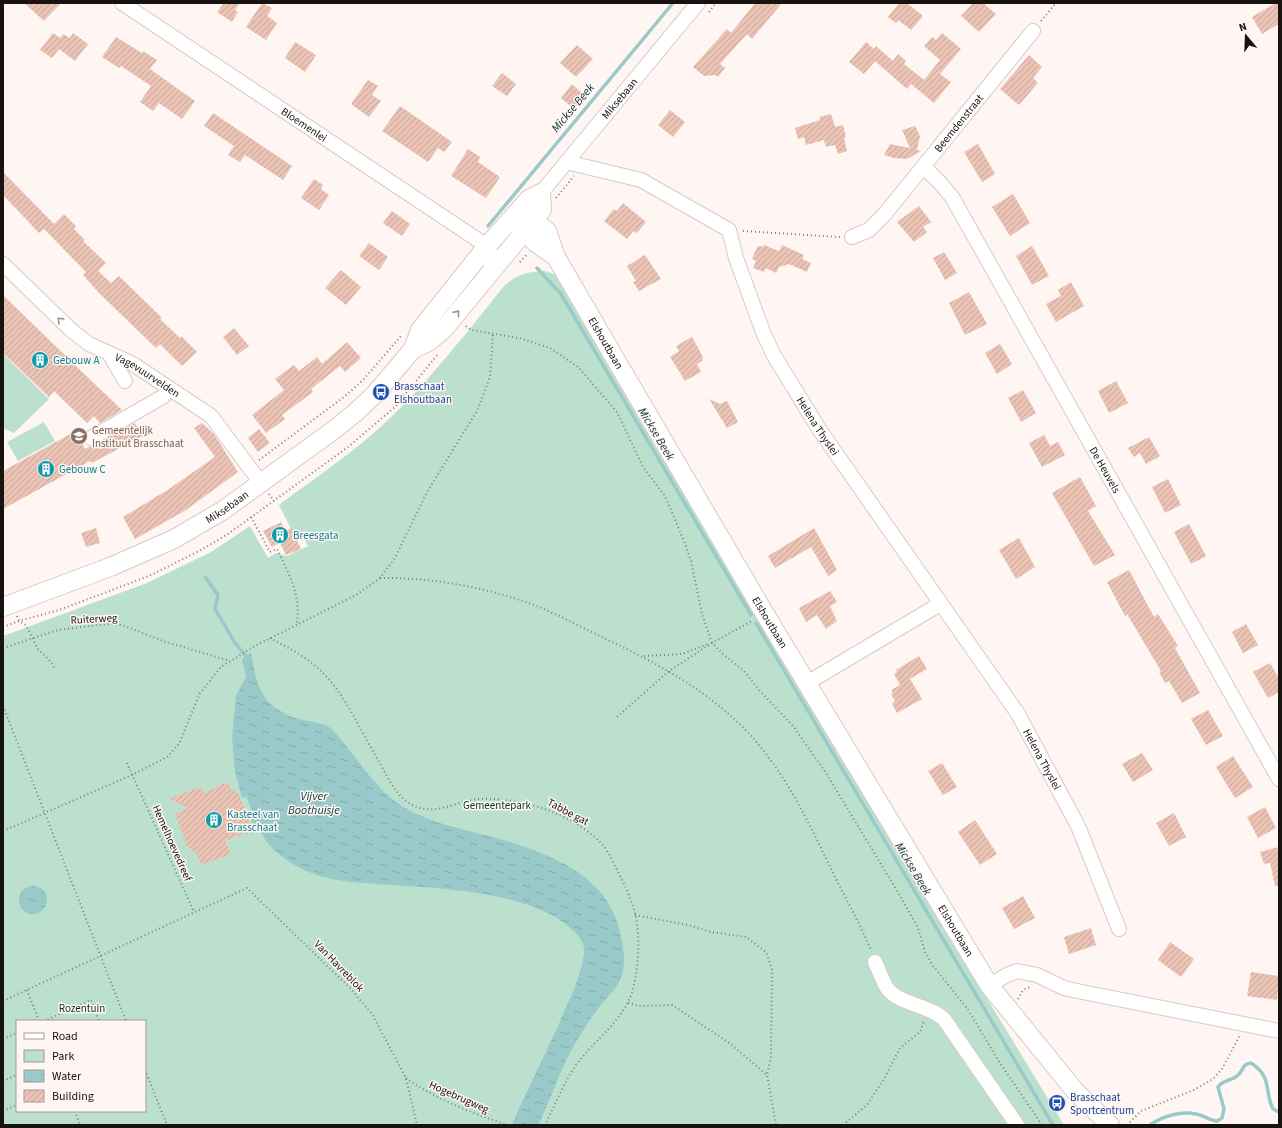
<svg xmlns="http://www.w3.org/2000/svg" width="1282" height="1128" viewBox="0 0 1282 1128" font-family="'Source Sans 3',sans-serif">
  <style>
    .green { fill: #bbe1ce; fill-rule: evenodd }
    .water { fill: url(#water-ripples) }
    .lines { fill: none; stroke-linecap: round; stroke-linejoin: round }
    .stream { stroke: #9ac9ca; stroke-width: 3.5 }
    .building { fill: url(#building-hatch) }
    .minor-casing { stroke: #d8cac5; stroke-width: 16 }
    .major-casing { stroke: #d8cac5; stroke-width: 20 }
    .path { stroke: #837c79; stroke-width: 2; stroke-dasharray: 1 3; stroke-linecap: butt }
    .minor { stroke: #fff; stroke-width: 14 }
    .major { stroke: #fff; stroke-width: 18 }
    .oneway { stroke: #979594 }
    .labels { text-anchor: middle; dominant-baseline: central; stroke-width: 3; stroke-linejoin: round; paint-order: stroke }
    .street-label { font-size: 11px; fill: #181311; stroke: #fff6f3 }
    .culture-label { font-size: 11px; fill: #0d838f; stroke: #fff6f3; text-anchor: start }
    .transit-label { font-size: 11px; fill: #164399; stroke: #fff6f3; text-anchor: start }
    .education-label { font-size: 11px; fill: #785e54; stroke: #fff6f3; text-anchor: start }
    .park-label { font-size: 11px; fill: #003623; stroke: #fff6f3 }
    .water-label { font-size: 12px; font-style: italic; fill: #093739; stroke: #fff6f3 }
  </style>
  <defs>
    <pattern id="water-ripples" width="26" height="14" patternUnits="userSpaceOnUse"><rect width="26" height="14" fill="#9ac9ca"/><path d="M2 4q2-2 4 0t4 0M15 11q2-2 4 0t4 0" fill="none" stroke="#84acac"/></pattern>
    <pattern id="building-hatch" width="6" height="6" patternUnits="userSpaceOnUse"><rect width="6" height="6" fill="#eac3b4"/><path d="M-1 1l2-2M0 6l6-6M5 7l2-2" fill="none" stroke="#c8a79a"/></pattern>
  </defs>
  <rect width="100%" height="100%" fill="#fff6f3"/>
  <g class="green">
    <path d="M544,271l15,4 381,646 124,204h-1061v-489l144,-53 64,-31 39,-26 18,32 8,-5 11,3 21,-10 -4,-8 -7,3 -18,-36c37,-28 77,-54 110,-86 40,-38 80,-89 115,-133 14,-12 21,-14 40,-15zM17,1021h128v90h-128z"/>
    <polygon points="3,354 49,399 14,433 3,428"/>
    <polygon points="44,422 55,441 18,461 7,442"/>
  </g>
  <g class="water">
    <path d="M251,653c6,33 9,52 44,65 12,4 25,3 36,10 23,24 43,61 71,78 31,20 84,27 120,40 47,16 90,39 99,91 3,14 5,27 0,41 -4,11 -17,22 -24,32 -9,12 -18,27 -26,41 -13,23 -20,50 -33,74h-26c16,-38 36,-75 52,-113 8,-18 18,-39 20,-60 1,-10 -6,-17 -13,-23 -38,-37 -131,-41 -182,-44 -26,-2 -54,-3 -78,-12 -24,-10 -44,-25 -55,-49l-3,-1 -3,-6 4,-2 -8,-19 -4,2 -7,-26 -3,-34 4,-42 10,-20 -4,-17z"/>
    <circle cx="33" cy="900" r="14"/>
  </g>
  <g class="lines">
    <g class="stream">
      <polyline points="488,226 673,3"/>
      <polyline points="537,268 561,294 751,615"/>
      <polyline points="205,577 218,595 215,609 235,643 246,656"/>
      <polyline points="756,623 1053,1125"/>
      <path d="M1150,1125c13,-9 30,-14 46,-11 7,1 13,6 21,7l5,-3 2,-9 -6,-22c4,-7 14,-6 20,-12 6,-5 4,-11 13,-12 22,14 13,29 22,46l6,3"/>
    </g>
  </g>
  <g class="building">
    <polygon points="24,3 61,3 44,21"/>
    <polygon points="224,3 240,3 235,10 238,12 232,22 217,12"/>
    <polygon points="262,3 272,8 267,16 277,23 266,40 246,27"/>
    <polygon points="755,3 782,3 752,39 747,34 720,64 725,68 718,77 715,75 704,76 693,67 727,29 731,33"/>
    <polygon points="899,3 907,3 923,16 911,30 898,20 896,23 888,17"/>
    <polygon points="973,3 983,3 996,14 979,32 961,16"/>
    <polygon points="1276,3 1279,3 1279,24 1262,34 1252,17"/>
    <polygon points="53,33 60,38 63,34 70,38 73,33 88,44 75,61 59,49 52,58 40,50"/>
    <polygon points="942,33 961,49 940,74 951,82 934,103 911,84 907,89 875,61 864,74 849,62 866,42 874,49 876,46 893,61 898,54 906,61 904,64 924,80 940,60 924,46 932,37 936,40"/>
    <polygon points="116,37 142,53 143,51 157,60 150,69 195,101 182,119 159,103 153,111 140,102 151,86 121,66 119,68 102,57"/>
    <polygon points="295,42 316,55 305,72 285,58"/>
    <polygon points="577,45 593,59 576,77 560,63"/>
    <polygon points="1029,55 1042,67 1033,78 1038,83 1019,105 1000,89"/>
    <polygon points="502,73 516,84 507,96 492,86"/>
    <polygon points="368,80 378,86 372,95 381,101 369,117 351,104"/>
    <polygon points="572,84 585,96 574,109 561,98"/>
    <polygon points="400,106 452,142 444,152 438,148 428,162 382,131"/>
    <polygon points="670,110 685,122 673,137 658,125"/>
    <polygon points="213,113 292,166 283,180 245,155 240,162 228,155 234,146 204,126"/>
    <polygon points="831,114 835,127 843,125 846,137 844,138 847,151 838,154 835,145 826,147 824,140 806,145 804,137 798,139 795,128 820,120 819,117"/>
    <polygon points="915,126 920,136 917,150 921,151 907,159 894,158 884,155 890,144 910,148 902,130"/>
    <polygon points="978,144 995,174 982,182 964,152"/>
    <polygon points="468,149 480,157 478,162 500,177 486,198 451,176"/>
    <polygon points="3,172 54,224 64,214 76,226 74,229 85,240 83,241 106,263 98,271 111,283 119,276 162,318 160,319 180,338 181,336 197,352 182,366 160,344 156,348 100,294 83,275 86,272 44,229 39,233 3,195"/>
    <polygon points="314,179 323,185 321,189 329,195 319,210 301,198"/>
    <polygon points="1013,194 1030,223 1010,236 992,207"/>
    <polygon points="623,203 646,222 637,233 633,231 627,239 604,221 614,209 617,211"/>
    <polygon points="919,206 931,222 923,227 927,232 914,242 897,222"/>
    <polygon points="392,211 410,224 402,236 383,223"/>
    <polygon points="369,243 388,257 379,270 359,256"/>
    <polygon points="764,245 779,251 782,245 804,255 802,259 811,263 807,272 789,264 779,267 776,273 766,268 764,272 753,268 756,261 752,259 757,247 759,246 763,247"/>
    <polygon points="1032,246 1049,276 1032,285 1016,256"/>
    <polygon points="944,252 957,273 945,280 933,258"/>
    <polygon points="645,255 661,279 639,291 633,282 636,281 627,266"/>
    <polygon points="341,270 361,287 346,305 325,288"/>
    <polygon points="1071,282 1084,306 1056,322 1046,304 1061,296 1058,290"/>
    <polygon points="969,292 987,324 965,335 949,303"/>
    <polygon points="3,295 77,367 122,410 100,423 94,416 87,423 54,391 49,397 3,353"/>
    <polygon points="234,328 249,346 237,355 223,337"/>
    <polygon points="692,337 703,357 702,361 697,364 701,372 685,381 670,357 679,351 676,346"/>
    <polygon points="347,342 361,358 345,372 340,366 311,389 313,392 282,415 285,419 266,433 252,415 284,390 275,379 294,365 299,371 317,357 322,364"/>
    <polygon points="1000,344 1012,364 997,374 985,353"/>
    <polygon points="1116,381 1128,403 1109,413 1098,391"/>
    <polygon points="1023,390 1036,413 1021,422 1008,398"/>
    <polygon points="709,399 720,404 727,401 738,422 727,428"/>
    <polygon points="134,423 146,434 92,463 90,461 3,509 3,471 76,431 85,449"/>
    <polygon points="202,423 214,434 238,472 186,510 135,539 123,517 169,489 215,457 194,428"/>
    <polygon points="259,429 270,443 258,452 248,438"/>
    <polygon points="1044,435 1050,446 1058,442 1065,455 1042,467 1029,443"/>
    <polygon points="1149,437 1160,456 1146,464 1140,453 1134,457 1128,448"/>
    <polygon points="1080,477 1096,506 1088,511 1115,555 1094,566 1052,493"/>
    <polygon points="1168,479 1181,505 1165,513 1152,487"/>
    <polygon points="281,522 285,531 291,528 301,549 286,555 280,543 272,547 263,531"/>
    <polygon points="1189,524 1206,556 1191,564 1174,532"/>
    <polygon points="96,528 100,543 86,547 81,533"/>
    <polygon points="814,528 837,570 828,576 811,547 775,568 768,556"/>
    <polygon points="1019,538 1035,567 1016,579 999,550"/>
    <polygon points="1129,570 1154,617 1158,614 1178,646 1175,648 1200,693 1182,703 1169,681 1165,683 1159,672 1161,671 1127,614 1125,616 1107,582"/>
    <polygon points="830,591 837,602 830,606 837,621 826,629 817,615 806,622 799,608"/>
    <polygon points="1246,624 1258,645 1243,653 1232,632"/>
    <polygon points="919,656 927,669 910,679 922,699 897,713 892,704 895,701 891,694 893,693 891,690 900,685 894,674 897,672 896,670"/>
    <polygon points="1270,663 1279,678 1279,692 1268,698 1253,672"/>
    <polygon points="1208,710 1223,736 1206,745 1191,719"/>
    <polygon points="1142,753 1153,770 1133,782 1122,764"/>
    <polygon points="1233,756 1253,787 1235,798 1216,767"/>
    <polygon points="942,763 957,787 943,795 928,771"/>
    <polygon points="228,782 232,791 235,790 237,793 238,793 254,829 225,841 231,854 201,865 196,853 187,846 175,814 188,808 169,799 200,787 204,793"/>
    <polygon points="1265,807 1276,828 1258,838 1247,817"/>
    <polygon points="1174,813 1186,837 1169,846 1156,823"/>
    <polygon points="975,820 997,854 980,865 958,832"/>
    <polygon points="1279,847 1279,886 1275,886 1270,863 1264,864 1260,852"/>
    <polygon points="1023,896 1035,918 1014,929 1002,908"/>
    <polygon points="1091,928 1096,945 1069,954 1064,937"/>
    <polygon points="1170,942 1194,959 1181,977 1158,960"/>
    <polygon points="1251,972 1279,976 1277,1000 1247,996"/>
  </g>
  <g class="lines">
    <g class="minor-casing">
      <g id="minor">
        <path id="s1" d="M122,3l365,243 3,5 1,20"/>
        <path id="s2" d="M566,162l75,18 88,50 7,28 27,74 10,22 46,75 199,285 60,112 41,103"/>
        <path id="s3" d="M924,167l17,17 11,13 327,582"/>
        <path id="s4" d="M541,193l157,-190"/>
        <path id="s5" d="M852,237l17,-7 15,-15 149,-184"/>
        <path id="s6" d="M3,264l68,66 18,14 44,20 78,52 50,67"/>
        <polyline points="109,353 125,381"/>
        <polyline points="91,438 164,396"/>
        <polyline points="807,683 940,604"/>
        <path d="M875,962c4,8 7,18 12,26 11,16 42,17 57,31l73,106"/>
        <polyline points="989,985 1007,975 1017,971 1037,975 1064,988 1082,992 1279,1031"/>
      </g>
    </g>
    <g class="major-casing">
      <g id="major">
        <path id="s7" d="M519,210l28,21 9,26 57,98 152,259 224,371 86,106 35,34"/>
        <polyline points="516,224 536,243 556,257"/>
        <path id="s8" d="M3,607l107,-40 64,-28 48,-28 113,-82 21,-17 19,-18 38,-45 7,-19 67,-84 42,-47 12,-6 1,17 -98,119 -14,12 -17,8"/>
      </g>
    </g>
    <g class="path">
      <polyline points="709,12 716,3"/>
      <polyline points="1041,21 1056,3"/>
      <polyline points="556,198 574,176"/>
      <polyline points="743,231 840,237"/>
      <polyline points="520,262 527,254"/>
      <polyline points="466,326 471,330 519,338 550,348 578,367 617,412 643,467 665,496 684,541 691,561 702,614 712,643 723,654 744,671 759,690 793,726 826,773 899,894 918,928 925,952 933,966 967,1008 998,1060 1042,1125"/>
      <polyline points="259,460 344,397 363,380 401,336"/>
      <polyline points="269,494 274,501"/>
      <path d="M251,517l19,35 7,-3c11,23 26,49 19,76"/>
      <path d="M380,578c51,-1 111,10 159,29 22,9 44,21 65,31 57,27 113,57 154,106 32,38 54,85 75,129 13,26 27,51 38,77"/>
      <polyline points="17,616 19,621 26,625 38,649 51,662 55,669"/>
      <polyline points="3,627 19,621 59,610 149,576 201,550 228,534 348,447 395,407 438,354"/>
      <path d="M270,638c17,9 39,20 53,35 23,23 37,57 54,85 9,15 17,36 32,45 24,15 44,-1 69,-4 15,-1 29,1 44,4 25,4 61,21 79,40 7,7 11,17 15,25 8,15 15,30 19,45 6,23 4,67 -7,89 -12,24 -36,41 -52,63 -13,19 -21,40 -31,60"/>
      <polyline points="3,648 58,630 105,624 122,625 163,641 230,661"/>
      <polyline points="644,656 682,654 708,644"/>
      <polyline points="3,706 126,1021"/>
      <polyline points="617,717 669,671 712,643 752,621"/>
      <polyline points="127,763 194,912"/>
      <polyline points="3,831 132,775 167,757 179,744 200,693 221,667 255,646 356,595 380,578 395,558 427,492 477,411 490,377 493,334"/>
      <polyline points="635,915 688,925 711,932 746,937 766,952 772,969 771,1058 767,1075 776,1125"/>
      <polyline points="27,990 39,1021"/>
      <polyline points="1018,999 1023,990 1030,987"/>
      <polyline points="3,1001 247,888 350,988 372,1014 406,1078 417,1125"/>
      <polyline points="628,1003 639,1006 672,1005 728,1042 767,1075"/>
      <polyline points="44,1021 91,1000 99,1021"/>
      <polyline points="3,1039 17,1033"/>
      <polyline points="145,1070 167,1125"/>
      <path d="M406,1078c33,23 64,34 101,47"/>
      <polyline points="3,1081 17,1075"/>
      <polyline points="3,1111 17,1105"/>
      <polyline points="75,1111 80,1125"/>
      <polyline points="843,1125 867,1105 884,1079 900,1048 920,1032 924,1021"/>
      <polyline points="1127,1125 1141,1111 1194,1090 1213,1079 1222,1069 1240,1035"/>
    </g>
    <use href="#minor" class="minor"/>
    <use href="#major" class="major"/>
  </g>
  <defs><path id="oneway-chevron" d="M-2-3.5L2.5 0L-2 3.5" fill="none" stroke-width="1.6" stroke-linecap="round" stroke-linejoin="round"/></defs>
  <g class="oneway">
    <use href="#oneway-chevron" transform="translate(457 313) rotate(-51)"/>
    <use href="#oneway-chevron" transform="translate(60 320) rotate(-136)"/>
  </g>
  <defs>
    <g id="building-disc" transform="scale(0.9)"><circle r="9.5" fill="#0f9aa8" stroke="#fff6f3"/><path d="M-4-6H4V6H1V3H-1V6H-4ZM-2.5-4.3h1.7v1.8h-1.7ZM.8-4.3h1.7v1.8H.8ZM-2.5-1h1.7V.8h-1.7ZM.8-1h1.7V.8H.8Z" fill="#fff"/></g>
    <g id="bus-disc" transform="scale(0.9)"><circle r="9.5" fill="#1a4fb4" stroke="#fff6f3"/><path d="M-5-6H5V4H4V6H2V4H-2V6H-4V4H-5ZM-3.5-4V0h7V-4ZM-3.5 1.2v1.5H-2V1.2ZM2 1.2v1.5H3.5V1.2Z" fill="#fff"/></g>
    <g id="school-disc" transform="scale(0.9)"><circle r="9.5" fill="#8d6e63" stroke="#fff6f3"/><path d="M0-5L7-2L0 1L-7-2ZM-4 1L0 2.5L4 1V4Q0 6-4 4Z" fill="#fff"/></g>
  </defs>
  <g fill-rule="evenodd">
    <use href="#building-disc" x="40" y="360"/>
    <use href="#bus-disc" x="381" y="392"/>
    <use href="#school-disc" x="79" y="436"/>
    <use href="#building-disc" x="46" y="469"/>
    <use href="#building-disc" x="280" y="535"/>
    <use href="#building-disc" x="214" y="820"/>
    <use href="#bus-disc" x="1057" y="1103"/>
  </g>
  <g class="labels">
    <g class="street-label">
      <text stroke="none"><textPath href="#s4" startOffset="123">Miksebaan</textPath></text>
      <text stroke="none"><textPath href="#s5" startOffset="158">Beemdenstraat</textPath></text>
      <text stroke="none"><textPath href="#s1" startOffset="219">Bloemenlei</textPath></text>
      <text stroke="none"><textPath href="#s7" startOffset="162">Elshoutbaan</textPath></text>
      <text stroke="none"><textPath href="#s6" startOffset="184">Vagevuurvelden</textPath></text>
      <text stroke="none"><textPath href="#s2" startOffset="395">Helena Thyslei</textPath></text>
      <text stroke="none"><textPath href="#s3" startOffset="354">De Heuvels</textPath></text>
      <text stroke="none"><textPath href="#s8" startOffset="246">Miksebaan</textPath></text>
      <text transform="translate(94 619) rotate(-3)">Ruiterweg</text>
      <text stroke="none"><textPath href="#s7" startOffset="486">Elshoutbaan</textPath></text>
      <text stroke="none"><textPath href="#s2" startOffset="797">Helena Thyslei</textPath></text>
      <text transform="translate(568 812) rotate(28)">Tabbe gat</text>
      <text transform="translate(172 843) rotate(66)">Hemelhoevedreef</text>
      <text stroke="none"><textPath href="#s7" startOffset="846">Elshoutbaan</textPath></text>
      <text transform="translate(339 966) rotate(46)">Van Havreblok</text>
      <text transform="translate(459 1097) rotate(24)">Hogebrugweg</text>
    </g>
    <g class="culture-label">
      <text x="53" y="360">Gebouw A</text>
      <text x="59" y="469">Gebouw C</text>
      <text x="293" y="535">Breesgata</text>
      <text x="227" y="814">Kasteel van<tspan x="227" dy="13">Brasschaat</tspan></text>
    </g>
    <g class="transit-label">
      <text x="394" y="386">Brasschaat<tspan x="394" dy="13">Elshoutbaan</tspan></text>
      <text x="1070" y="1097">Brasschaat<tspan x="1070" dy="13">Sportcentrum</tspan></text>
    </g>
    <g class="education-label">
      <text x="92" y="430">Gemeentelijk<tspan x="92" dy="13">Instituut Brasschaat</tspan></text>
    </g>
    <g class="park-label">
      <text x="497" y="805">Gemeentepark</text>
      <text x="82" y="1008">Rozentuin</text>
    </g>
    <g class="water-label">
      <text transform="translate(573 108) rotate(-50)">Mickse Beek</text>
      <text transform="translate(656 434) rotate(59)">Mickse Beek</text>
      <text x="314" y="796">Vijver<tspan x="314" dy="14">Boothuisje</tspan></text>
      <text transform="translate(913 869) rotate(59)">Mickse Beek</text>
    </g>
  </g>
  <rect width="1282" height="1128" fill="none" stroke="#181311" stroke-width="8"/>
  <rect x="16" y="1020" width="130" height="92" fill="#fff6f3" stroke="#a39b99"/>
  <rect x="24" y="1033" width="20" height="6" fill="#ffffff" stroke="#a39b99"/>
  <text x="52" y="1040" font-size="12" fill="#181311">Road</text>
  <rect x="24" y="1050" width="20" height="12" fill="#bbe1ce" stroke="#a39b99"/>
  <text x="52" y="1060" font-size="12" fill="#181311">Park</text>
  <rect x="24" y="1070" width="20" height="12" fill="url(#water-ripples)" stroke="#a39b99"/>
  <text x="52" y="1080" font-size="12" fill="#181311">Water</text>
  <rect x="24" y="1090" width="20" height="12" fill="url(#building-hatch)" stroke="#a39b99"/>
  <text x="52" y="1100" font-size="12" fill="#181311">Building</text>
  <g transform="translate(1246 36) rotate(341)" stroke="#fff6f3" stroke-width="3" paint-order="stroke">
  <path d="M0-3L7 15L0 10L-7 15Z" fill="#181311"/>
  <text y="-6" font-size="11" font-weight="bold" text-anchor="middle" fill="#181311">N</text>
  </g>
</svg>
